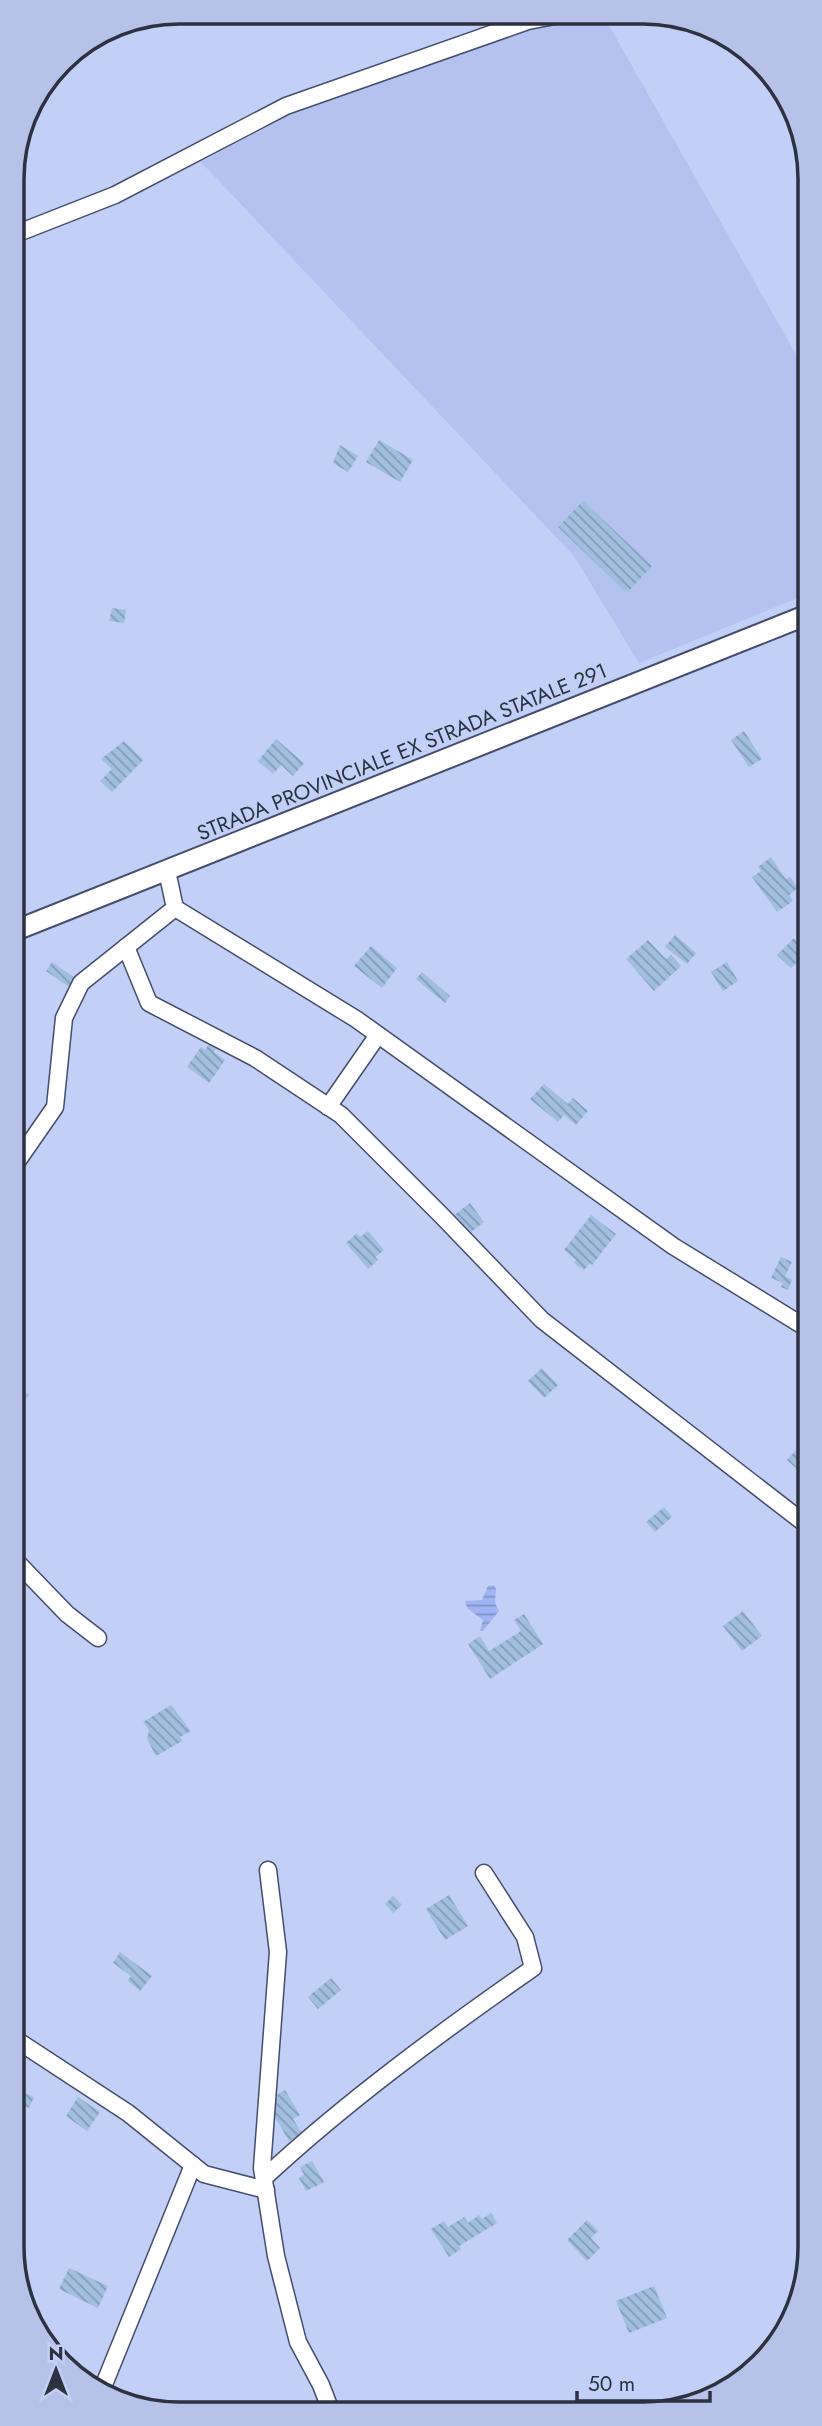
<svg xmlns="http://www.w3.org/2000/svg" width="822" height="2426" viewBox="0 0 822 2426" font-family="Jost,sans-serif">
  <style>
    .built { fill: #b3c2ee }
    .water { fill: url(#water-rules) }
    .building { fill: url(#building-back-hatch) }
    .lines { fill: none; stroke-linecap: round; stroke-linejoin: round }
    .minor-casing { stroke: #444e6e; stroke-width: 19 }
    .tertiary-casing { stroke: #444e6e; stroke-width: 23 }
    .minor { stroke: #fff; stroke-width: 16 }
    .tertiary { stroke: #fff; stroke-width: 19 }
    .labels { text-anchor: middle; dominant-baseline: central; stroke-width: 5; stroke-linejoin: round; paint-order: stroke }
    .street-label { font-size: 21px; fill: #2d3241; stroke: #c2cff6 }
    .rim { fill: none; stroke: #2d3241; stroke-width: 3.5 }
  </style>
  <defs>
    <pattern id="water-rules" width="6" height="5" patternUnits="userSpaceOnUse" patternTransform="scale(1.75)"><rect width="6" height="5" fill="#a0b4f3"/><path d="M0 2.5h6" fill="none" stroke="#8393c6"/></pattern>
    <pattern id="building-back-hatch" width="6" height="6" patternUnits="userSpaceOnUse" patternTransform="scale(1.75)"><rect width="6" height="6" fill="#a1bede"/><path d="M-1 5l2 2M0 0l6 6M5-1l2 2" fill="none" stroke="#849bb6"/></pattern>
  </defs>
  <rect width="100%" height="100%" fill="#c2cff6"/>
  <polygon class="built" points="560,15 603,15 807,374 807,594 639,663 574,556 201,162 284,118 457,48"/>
  <polygon class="water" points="494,1585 496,1589 495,1603 499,1611 483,1631 480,1631 483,1620 467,1608 465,1601 482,1600 488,1586"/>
  <g class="building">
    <polygon points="379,440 413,460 400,482 366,462"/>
    <polygon points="340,445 358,456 348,472 333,463"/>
    <polygon points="583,501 652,566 627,593 558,527"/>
    <polygon points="112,608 126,610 124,623 109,621"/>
    <polygon points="744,731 762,759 749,767 731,740"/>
    <polygon points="276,739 304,763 293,776 281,765 273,774 258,761"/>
    <polygon points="124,741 143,760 112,792 100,781 112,769 101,759"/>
    <polygon points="771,857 786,879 790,877 798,888 789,895 793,901 777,912 752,877 761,871 758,867"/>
    <polygon points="675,935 696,953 687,964 665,947"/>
    <polygon points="794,938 807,952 791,968 777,955"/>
    <polygon points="648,940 666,959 671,955 681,966 654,991 626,959"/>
    <polygon points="371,946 397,968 382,988 354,966"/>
    <polygon points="52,962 75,978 69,987 46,971"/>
    <polygon points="727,962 738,981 723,991 711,972"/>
    <polygon points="422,972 450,996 445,1003 416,979"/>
    <polygon points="209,1044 216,1049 214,1052 225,1060 209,1083 187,1067 201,1047 205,1050"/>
    <polygon points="544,1084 568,1104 573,1098 588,1111 576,1125 564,1115 558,1122 530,1099"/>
    <polygon points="470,1203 484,1222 467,1235 453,1216"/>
    <polygon points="591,1215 616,1234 592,1265 590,1263 584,1270 574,1263 576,1260 564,1250"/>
    <polygon points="368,1231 384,1250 375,1257 378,1260 368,1269 346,1243 357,1233 360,1237"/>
    <polygon points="781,1257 792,1262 785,1276 792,1280 788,1290 781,1287 783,1283 771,1278"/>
    <polygon points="542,1368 558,1385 544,1398 528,1381"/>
    <polygon points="14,1380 22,1386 20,1389 29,1395 22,1404 19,1401 14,1408"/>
    <polygon points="798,1448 808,1458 808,1479 787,1460"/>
    <polygon points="664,1507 672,1517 655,1532 646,1522"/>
    <polygon points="743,1611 762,1636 742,1651 723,1626"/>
    <polygon points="524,1614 543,1644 490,1679 468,1644 480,1636 489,1651 521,1631 514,1620"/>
    <polygon points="171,1705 191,1731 180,1737 182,1741 156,1756 147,1739 149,1730 143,1722"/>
    <polygon points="449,1895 468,1926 445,1940 426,1909"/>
    <polygon points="393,1896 402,1905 393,1913 385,1904"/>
    <polygon points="120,1952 152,1976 140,1991 128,1981 131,1976 113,1963"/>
    <polygon points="331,1978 341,1990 318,2009 308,1997"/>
    <polygon points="285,2090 300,2115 293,2119 302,2133 289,2141 271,2110 274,2097"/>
    <polygon points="23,2092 34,2097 29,2108 18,2103"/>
    <polygon points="78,2097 100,2112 87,2131 66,2116"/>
    <polygon points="312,2161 324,2182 306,2191 299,2178 304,2175 300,2167"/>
    <polygon points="491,2213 497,2223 459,2246 461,2249 449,2257 431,2229 444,2221 448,2227 464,2217 468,2223 479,2215 482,2219"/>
    <polygon points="587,2220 598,2231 591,2238 600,2248 587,2261 567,2240"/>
    <polygon points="69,2268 108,2286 98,2308 59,2289"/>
    <polygon points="654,2286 667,2318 629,2333 616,2301"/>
  </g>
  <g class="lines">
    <g class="minor-casing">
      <g id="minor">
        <polyline points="13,235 115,195 286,106 528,21 560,15"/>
        <polyline points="175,908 356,1019 673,1246 808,1329"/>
        <polyline points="126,947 149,1003 255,1058 341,1115 442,1216 542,1320 808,1526"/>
        <polyline points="328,1107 378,1035"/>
        <polyline points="14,1166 55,1107 64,1018 81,983 175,908 167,871"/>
        <polyline points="15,1560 67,1614 98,1638"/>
        <polyline points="268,1870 278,1952 262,2168 276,2256 298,2342 321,2385 331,2411"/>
        <polyline points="15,2039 128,2113 204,2174 266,2190"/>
        <path d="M264,2178c83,-77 176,-145 269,-210l-8,-31 -41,-64"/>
        <polyline points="103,2387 193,2165"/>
      </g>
    </g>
    <g class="tertiary-casing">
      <polyline id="tertiary" points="14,931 807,615"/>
    </g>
    <use href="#minor" class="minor"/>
    <use href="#tertiary" class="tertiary"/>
  </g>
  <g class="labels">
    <g class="street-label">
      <text transform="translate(402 752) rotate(-22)">STRADA PROVINCIALE EX STRADA STATALE 291</text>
    </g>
  </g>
  <path d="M0 0H822V2426H0ZM179 24H643A155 155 0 0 1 798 179V2247A155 155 0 0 1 643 2402H179A155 155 0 0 1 24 2247V179A155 155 0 0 1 179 24Z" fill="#b6c2e8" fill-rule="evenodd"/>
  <path class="rim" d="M179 24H643A155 155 0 0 1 798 179V2247A155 155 0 0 1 643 2402H179A155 155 0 0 1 24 2247V179A155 155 0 0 1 179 24Z"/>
  <g transform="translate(56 2370)" stroke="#c2cff6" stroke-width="5" paint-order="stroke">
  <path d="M0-5L12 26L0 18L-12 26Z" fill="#2d3241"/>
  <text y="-10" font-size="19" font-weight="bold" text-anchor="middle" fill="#2d3241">N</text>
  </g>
  <path d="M577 2391v10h133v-10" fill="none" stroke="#2d3241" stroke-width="3.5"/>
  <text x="588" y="2391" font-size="21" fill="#2d3241" stroke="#c2cff6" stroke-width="5" paint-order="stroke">50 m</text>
</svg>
